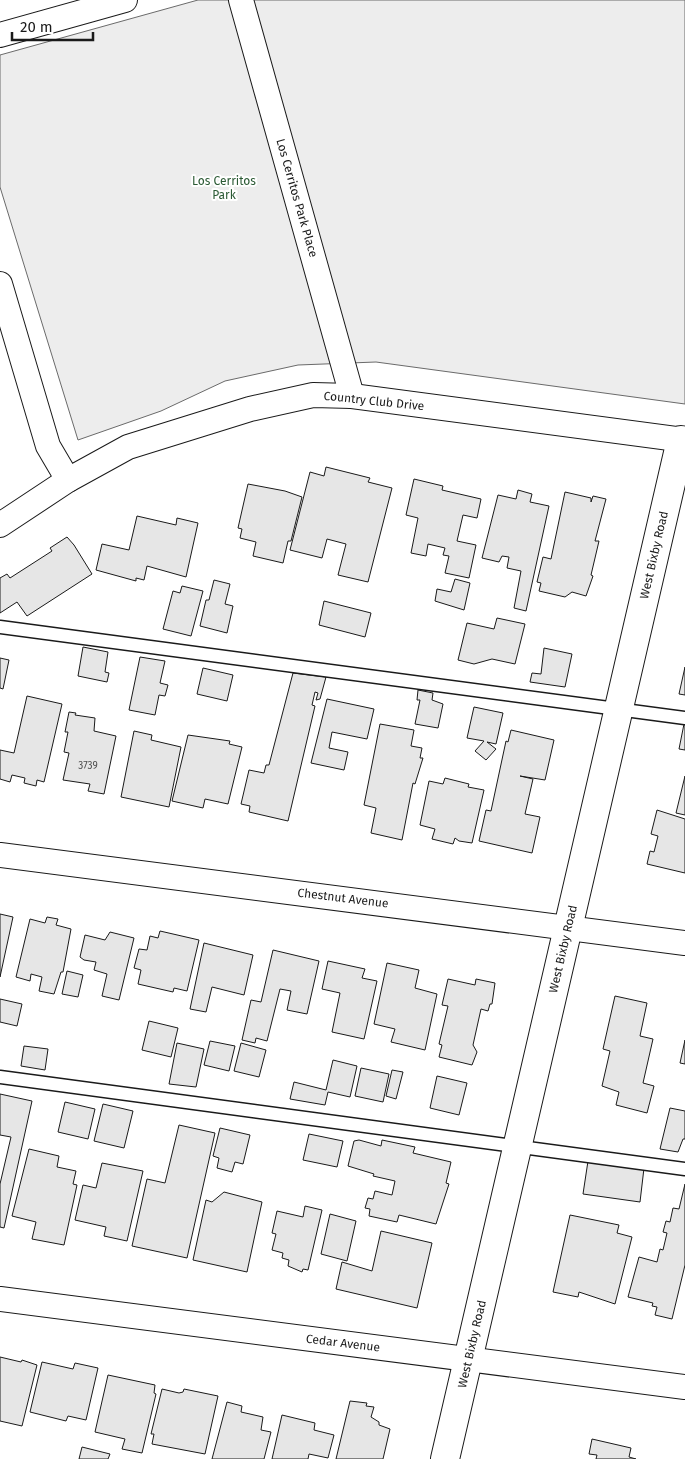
<svg xmlns="http://www.w3.org/2000/svg" width="685" height="1459" viewBox="0 0 685 1459" font-family="'Fira Sans',sans-serif">
  <style>
    .built { fill: #ededed; stroke: #6a6a6a }
    .building { fill: #e6e6e6; stroke: #1a1a1a }
    .lines { fill: none; stroke-linecap: round; stroke-linejoin: round }
    .service-casing { stroke: #1a1a1a; stroke-width: 15 }
    .minor-casing { stroke: #1a1a1a; stroke-width: 26 }
    .tertiary-casing { stroke: #1a1a1a; stroke-width: 30 }
    .service { stroke: #fff; stroke-width: 12 }
    .minor { stroke: #fff; stroke-width: 24 }
    .tertiary { stroke: #fff; stroke-width: 28 }
    .labels { text-anchor: middle; dominant-baseline: central; stroke-width: 4; stroke-linejoin: round; paint-order: stroke }
    .number-label { font-size: 10px; fill: #4d4d4d }
    .park-label { font-size: 12px; fill: #2b5a34; stroke: #fff }
    .street-label { font-size: 12px; fill: #1a1a1a; stroke: #fff }
  </style>
  <rect width="100%" height="100%" fill="#fff"/>
  <polygon class="built" points="198,0 685,0 685,404 376,362 298,365 225,381 161,411 78,440 0,187 0,55"/>
  <g class="building">
    <polygon points="326,467 370,478 368,482 392,488 368,582 338,575 346,544 327,539 322,558 290,550 310,472 324,476"/>
    <polygon points="414,479 443,486 442,490 481,499 477,518 463,515 457,541 476,545 469,578 445,573 449,556 443,555 445,548 428,544 426,556 411,553 418,518 406,515"/>
    <polygon points="248,484 285,491 302,497 291,541 288,541 283,563 253,556 256,542 240,538 242,529 238,528"/>
    <polygon points="518,490 532,494 530,502 549,506 526,611 514,608 521,571 507,568 509,557 502,556 499,562 482,558 498,495 516,499"/>
    <polygon points="565,492 591,498 591,502 593,496 606,499 595,541 599,541 591,575 593,576 586,596 572,592 565,597 539,591 541,583 537,582 543,557 551,559"/>
    <polygon points="137,516 176,525 177,518 198,523 186,577 147,566 144,580 136,578 136,581 96,570 102,544 129,550"/>
    <polygon points="67,537 74,545 92,574 27,616 17,602 0,613 0,578 7,574 10,578 52,551 50,548"/>
    <polygon points="455,579 470,583 464,610 435,601 437,589 451,592"/>
    <polygon points="214,580 230,584 225,604 233,606 227,633 200,626 206,600 209,600"/>
    <polygon points="182,586 203,591 191,636 163,629 173,591 180,593"/>
    <polygon points="324,601 371,613 365,637 319,625"/>
    <polygon points="497,618 525,624 515,664 492,659 474,664 458,660 467,623 494,629"/>
    <polygon points="83,647 108,652 105,672 109,673 107,682 78,676"/>
    <polygon points="544,648 572,654 565,687 530,682 532,673 541,674"/>
    <polygon points="140,657 165,661 160,683 168,685 165,696 159,695 155,715 129,710"/>
    <polygon points="0,658 9,660 3,689 0,688"/>
    <polygon points="685,667 685,695 679,694"/>
    <polygon points="203,668 233,675 227,701 197,694"/>
    <polygon points="293,673 326,677 320,699 316,700 318,693 315,692 312,705 315,706 288,821 249,812 250,806 241,804 249,770 264,773 266,765 269,765"/>
    <polygon points="418,690 433,693 432,700 443,704 438,728 415,724 420,700 417,700"/>
    <polygon points="27,696 62,704 44,782 37,780 36,786 24,783 25,778 12,775 10,782 0,779 0,750 14,753"/>
    <polygon points="327,699 374,709 367,739 332,732 329,748 348,752 344,770 311,763"/>
    <polygon points="474,707 503,713 496,744 487,742 496,749 486,760 475,751 484,741 467,738"/>
    <polygon points="69,712 76,713 75,715 95,718 94,731 116,736 104,794 88,791 90,784 63,780 69,753 64,752 68,732 65,732"/>
    <polygon points="380,724 414,730 411,746 422,748 420,758 423,758 415,784 413,783 402,840 371,833 376,808 364,805"/>
    <polygon points="684,724 685,724 685,750 679,749"/>
    <polygon points="511,730 554,740 545,780 520,776 533,779 525,814 540,817 532,853 479,841 486,810 491,811 506,741 508,742"/>
    <polygon points="134,731 152,735 151,740 181,747 169,807 121,797"/>
    <polygon points="188,735 230,741 229,744 242,747 228,804 205,799 203,808 172,801"/>
    <polygon points="685,776 685,815 676,813"/>
    <polygon points="445,778 469,784 468,787 484,790 472,843 459,841 455,838 453,844 432,839 435,829 420,825 429,781 443,784"/>
    <polygon points="657,810 685,819 685,873 647,864 650,851 654,852 658,836 651,834"/>
    <polygon points="0,914 13,917 0,977"/>
    <polygon points="47,917 58,919 56,925 71,929 63,972 61,972 54,994 39,991 42,977 31,974 30,981 16,977 30,919 45,923"/>
    <polygon points="160,931 199,940 187,991 174,988 173,992 138,984 141,970 134,968 139,949 147,950 150,936 158,938"/>
    <polygon points="110,932 134,938 119,1000 102,996 107,974 94,970 96,962 84,960 80,957 85,935 105,940"/>
    <polygon points="204,943 253,955 244,995 212,987 206,1012 190,1009"/>
    <polygon points="273,950 319,961 307,1014 287,1010 291,991 280,989 267,1041 256,1038 255,1043 242,1040 251,1000 261,1002"/>
    <polygon points="328,961 365,969 362,978 377,981 364,1039 332,1032 340,993 322,989"/>
    <polygon points="387,963 419,970 415,988 437,994 425,1050 391,1042 395,1029 374,1024"/>
    <polygon points="67,971 83,975 78,997 62,994"/>
    <polygon points="448,979 475,985 476,979 495,983 492,1004 490,1004 488,1011 481,1009 473,1045 477,1052 472,1065 439,1057 442,1045 439,1044 448,1006 442,1005"/>
    <polygon points="615,996 647,1003 640,1036 653,1039 643,1083 654,1086 647,1113 616,1105 619,1092 602,1086 610,1051 603,1049"/>
    <polygon points="0,999 22,1004 17,1026 0,1022"/>
    <polygon points="149,1021 178,1028 171,1057 142,1050"/>
    <polygon points="685,1040 685,1064 680,1063"/>
    <polygon points="210,1041 235,1046 229,1071 204,1065"/>
    <polygon points="177,1043 204,1049 196,1087 169,1084"/>
    <polygon points="241,1043 266,1050 259,1077 234,1071"/>
    <polygon points="24,1046 48,1049 45,1070 21,1066"/>
    <polygon points="333,1060 357,1066 350,1097 328,1092 325,1105 290,1099 294,1082 326,1090"/>
    <polygon points="361,1068 389,1074 383,1102 355,1096"/>
    <polygon points="392,1070 403,1072 396,1099 386,1096"/>
    <polygon points="437,1076 467,1083 459,1115 430,1108"/>
    <polygon points="0,1094 32,1101 4,1228 0,1227 0,1184 11,1137 0,1135"/>
    <polygon points="65,1102 95,1109 88,1139 58,1132"/>
    <polygon points="103,1104 133,1111 124,1148 94,1141"/>
    <polygon points="670,1108 685,1111 685,1139 683,1139 678,1152 660,1149"/>
    <polygon points="179,1125 215,1133 187,1258 132,1246 147,1179 165,1183"/>
    <polygon points="220,1128 250,1135 243,1164 235,1162 232,1172 217,1168 219,1158 213,1156"/>
    <polygon points="309,1134 343,1141 337,1167 303,1160"/>
    <polygon points="359,1140 381,1146 382,1140 415,1147 413,1153 451,1162 446,1183 449,1184 436,1224 399,1215 397,1222 369,1216 370,1209 365,1208 368,1198 373,1199 375,1191 392,1195 395,1181 373,1176 374,1174 348,1166 354,1141"/>
    <polygon points="29,1149 59,1156 57,1167 76,1171 73,1184 77,1185 64,1245 32,1239 36,1222 12,1216"/>
    <polygon points="588,1161 644,1168 640,1202 583,1194"/>
    <polygon points="102,1163 143,1171 127,1241 104,1236 106,1227 75,1220 83,1185 96,1188"/>
    <polygon points="685,1184 685,1265 672,1319 655,1315 657,1307 652,1306 653,1303 628,1297 639,1257 657,1262 660,1249 663,1250 667,1233 663,1232 666,1221 670,1222 673,1208 679,1209"/>
    <polygon points="224,1192 262,1202 247,1272 193,1260 206,1200 212,1202"/>
    <polygon points="305,1206 322,1210 308,1270 303,1269 302,1272 288,1266 289,1260 282,1258 283,1253 272,1250 276,1234 272,1233 277,1211 303,1217"/>
    <polygon points="330,1214 356,1221 347,1261 321,1254"/>
    <polygon points="570,1215 619,1225 617,1233 632,1237 615,1304 579,1292 578,1297 553,1292"/>
    <polygon points="381,1231 432,1243 417,1308 336,1289 342,1262 372,1271"/>
    <polygon points="0,1357 21,1362 22,1360 37,1365 22,1426 0,1421"/>
    <polygon points="42,1362 73,1369 75,1363 98,1368 86,1420 68,1416 66,1421 30,1412"/>
    <polygon points="108,1375 155,1385 154,1393 156,1394 142,1453 122,1449 125,1439 95,1432"/>
    <polygon points="162,1389 179,1393 183,1392 184,1389 218,1396 205,1454 152,1444 154,1434 151,1434"/>
    <polygon points="350,1401 367,1403 366,1406 374,1407 371,1417 379,1422 379,1425 390,1429 383,1459 336,1459"/>
    <polygon points="227,1402 242,1406 241,1412 263,1417 261,1430 271,1432 264,1459 212,1459"/>
    <polygon points="282,1415 315,1423 314,1430 334,1435 328,1458 309,1454 308,1459 272,1459"/>
    <polygon points="592,1439 631,1448 629,1457 636,1459 596,1459 597,1455 589,1454"/>
    <polygon points="82,1447 110,1454 108,1459 79,1459"/>
  </g>
  <g class="lines">
    <g class="service-casing">
      <g id="service">
        <polyline points="0,627 685,718"/>
        <polyline points="0,1077 685,1169"/>
      </g>
    </g>
    <g class="minor-casing">
      <g id="minor">
        <polyline points="241,0 352,396"/>
        <polyline points="0,35 125,0"/>
        <polyline points="0,284 48,446 68,480"/>
        <polyline points="0,525 68,480 128,447 250,409 313,395 352,396 685,440"/>
        <polyline points="0,855 685,943"/>
        <polyline points="0,1299 685,1387"/>
      </g>
    </g>
    <g class="tertiary-casing">
      <polyline id="tertiary" points="445,1459 681,440"/>
    </g>
    <use href="#service" class="service"/>
    <use href="#minor" class="minor"/>
    <use href="#tertiary" class="tertiary"/>
  </g>
  <g class="labels">
    <g class="number-label">
      <text x="88" y="766">3739</text>
    </g>
    <g class="park-label">
      <text x="224" y="181">Los Cerritos<tspan x="224" dy="14">Park</tspan></text>
    </g>
    <g class="street-label">
      <text transform="translate(297 198) rotate(74)">Los Cerritos Park Place</text>
      <text transform="translate(374 401) rotate(6)">Country Club Drive</text>
      <text transform="translate(654 555) rotate(-77)">West Bixby Road</text>
      <text transform="translate(343 898) rotate(7)">Chestnut Avenue</text>
      <text transform="translate(563 949) rotate(-77)">West Bixby Road</text>
      <text transform="translate(343 1343) rotate(7)">Cedar Avenue</text>
      <text transform="translate(472 1344) rotate(-77)">West Bixby Road</text>
    </g>
  </g>
  <path d="M12 32v8h81v-8" fill="none" stroke="#1a1a1a" stroke-width="2.5"/>
  <text x="20" y="32" font-size="15" fill="#1a1a1a" stroke="#ffffff" stroke-width="4" paint-order="stroke">20 m</text>
</svg>
